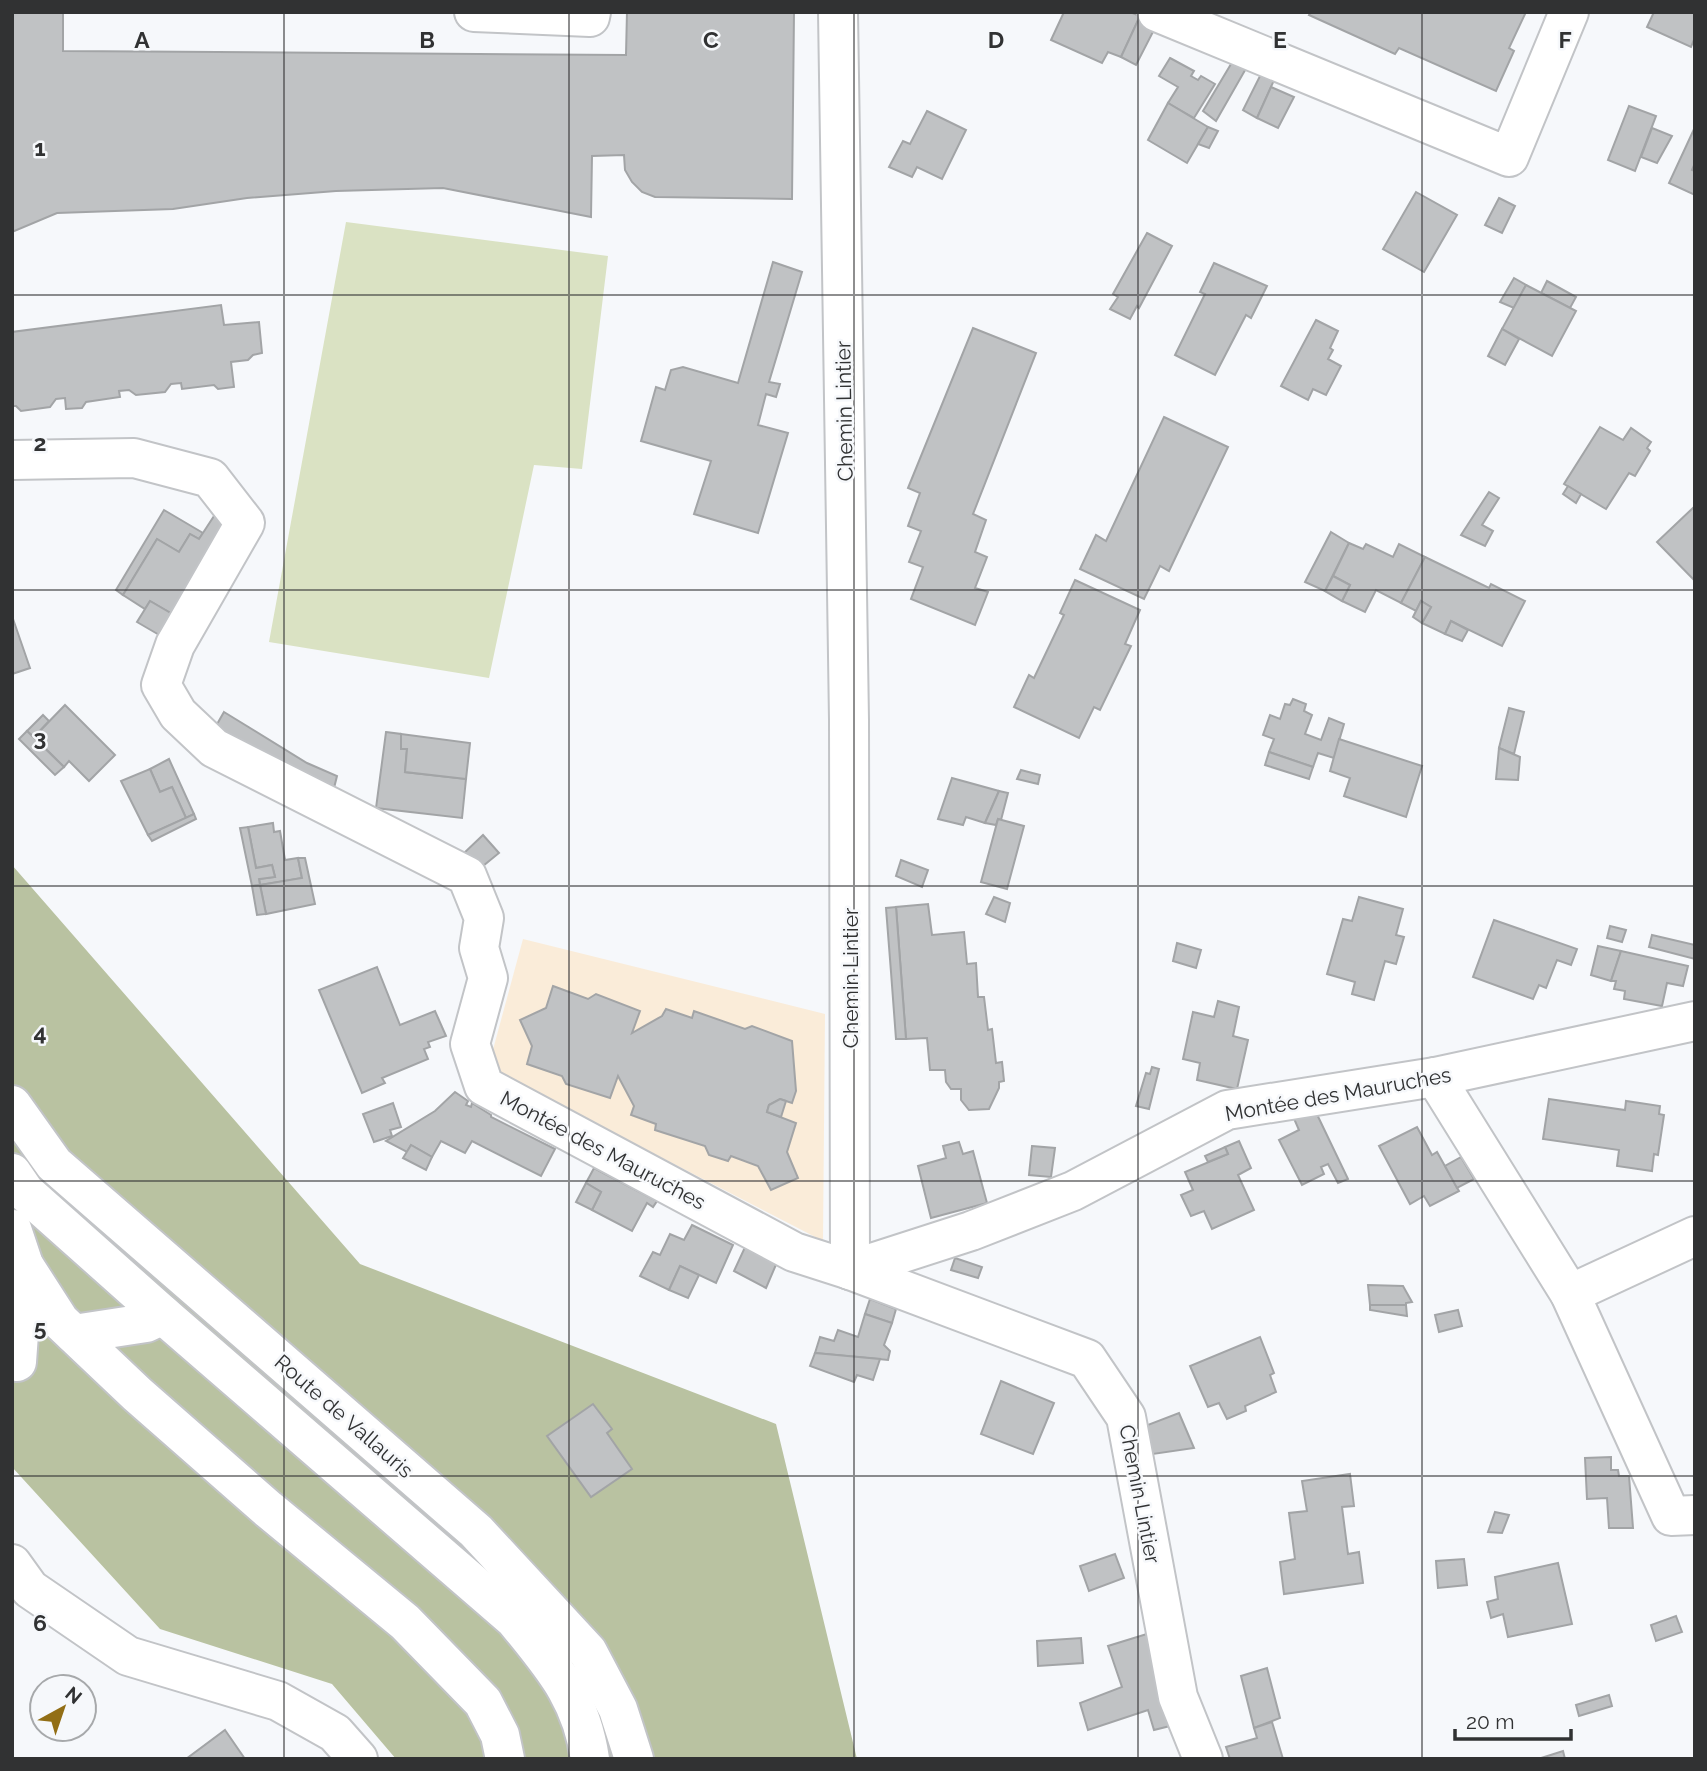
<svg xmlns="http://www.w3.org/2000/svg" width="1707" height="1771" viewBox="0 0 1707 1771" font-family="Raleway,sans-serif">
  <style>
    .education { fill: #faecd9 }
    .green { fill: #dae2c3 }
    .forest { fill: #b9c2a1 }
    .building { fill: #c0c2c4; stroke: #a2a4a6; stroke-width: 2 }
    .lines { fill: none; stroke-linecap: round; stroke-linejoin: round }
    .minor-casing { stroke: #c2c4c7; stroke-width: 42 }
    .major-casing { stroke: #c2c4c7; stroke-width: 42 }
    .minor { stroke: #fff; stroke-width: 38 }
    .major { stroke: #fff; stroke-width: 38 }
    .grid { fill: none; stroke: #313233; stroke-width: 2; stroke-opacity: 0.55 }
    .labels { text-anchor: middle; dominant-baseline: central; stroke-width: 5; stroke-linejoin: round; paint-order: stroke }
    .street-label { font-size: 21px; fill: #313233; stroke: #f6f8fb }
    .grid-label { font-size: 23px; text-anchor: middle; font-weight: bold; fill: #313233; stroke: #f6f8fb; stroke-width: 5; stroke-linejoin: round; paint-order: stroke }
  </style>
  <rect width="100%" height="100%" fill="#f6f8fb"/>
  <polygon class="education" points="523,939 825,1014 823,1241 488,1068"/>
  <polygon class="green" points="346,222 608,256 582,469 534,465 489,678 269,642"/>
  <polygon class="forest" points="12,865 360,1264 776,1424 857,1759 396,1759 332,1684 160,1629 12,1467"/>
  <g class="building">
    <polygon points="12,12 63,12 63,51 626,55 627,12 794,12 792,199 655,197 642,192 632,182 625,170 624,155 592,156 591,217 443,188 336,191 247,198 173,209 57,213 12,232"/>
    <polygon points="1064,12 1130,12 1140,16 1121,57 1108,52 1102,63 1051,40"/>
    <polygon points="1311,12 1526,12 1509,48 1514,51 1496,91 1399,48 1395,54 1309,15"/>
    <polygon points="1654,12 1695,12 1695,37 1691,47 1647,27"/>
    <polygon points="1140,16 1157,24 1136,65 1121,57"/>
    <polygon points="1170,58 1194,71 1191,76 1198,80 1201,76 1215,84 1194,118 1168,103 1178,87 1159,76"/>
    <polygon points="1234,59 1248,65 1216,121 1203,111"/>
    <polygon points="1262,72 1275,78 1257,118 1243,110"/>
    <polygon points="1271,87 1294,97 1278,128 1257,118"/>
    <polygon points="1168,103 1208,127 1187,163 1148,140"/>
    <polygon points="1629,106 1656,116 1635,171 1608,160"/>
    <polygon points="927,111 966,130 942,179 917,167 912,177 889,167 903,141 910,144"/>
    <polygon points="1208,127 1218,131 1209,148 1198,144"/>
    <polygon points="1695,127 1695,163 1692,170 1695,171 1695,195 1669,183"/>
    <polygon points="1652,128 1672,136 1657,163 1641,157"/>
    <polygon points="1416,192 1457,215 1424,272 1383,249"/>
    <polygon points="1499,198 1515,206 1502,233 1485,225"/>
    <polygon points="1147,233 1172,246 1139,308 1137,306 1130,319 1110,309 1118,297 1113,294"/>
    <polygon points="773,262 802,272 769,382 780,384 776,397 766,394 758,425 788,433 758,533 694,514 711,461 641,441 656,387 665,390 671,370 683,367 738,383"/>
    <polygon points="1214,263 1267,286 1251,318 1246,315 1215,375 1175,355 1205,294 1200,292"/>
    <polygon points="1514,278 1526,285 1514,308 1500,302"/>
    <polygon points="1547,281 1576,297 1570,308 1541,293"/>
    <polygon points="1526,285 1576,311 1552,356 1502,329"/>
    <polygon points="221,305 224,325 259,322 262,353 253,355 248,360 231,362 234,387 218,389 214,385 182,389 181,383 171,384 165,392 136,395 129,390 119,391 120,397 86,402 82,408 66,409 65,398 56,399 50,407 21,411 16,406 12,406 12,332"/>
    <polygon points="1316,320 1338,331 1330,348 1333,350 1328,359 1341,366 1326,395 1313,389 1308,400 1281,386"/>
    <polygon points="973,328 1036,353 973,514 986,520 975,552 987,557 975,588 988,592 975,625 911,599 923,567 909,562 921,531 908,526 920,493 908,488"/>
    <polygon points="1502,329 1519,339 1505,365 1488,356"/>
    <polygon points="1164,417 1228,447 1169,571 1160,566 1144,599 1080,569 1096,535 1106,541"/>
    <polygon points="1600,427 1623,440 1631,428 1651,442 1647,448 1650,451 1635,476 1629,473 1606,509 1564,484"/>
    <polygon points="1568,486 1581,494 1576,503 1563,494"/>
    <polygon points="1489,492 1499,498 1482,525 1493,531 1485,546 1461,535"/>
    <polygon points="1695,506 1695,581 1657,542"/>
    <polygon points="164,510 203,533 199,539 190,534 179,552 157,539 123,595 116,590"/>
    <polygon points="216,513 227,528 174,615 150,601 145,609 123,595 157,539 179,552 190,534 199,539"/>
    <polygon points="1331,532 1349,543 1325,591 1305,582"/>
    <polygon points="1349,543 1363,549 1366,544 1393,557 1399,544 1425,557 1401,603 1376,590 1365,612 1342,601 1350,585 1333,576"/>
    <polygon points="1425,557 1489,588 1491,584 1525,601 1502,646 1451,621 1445,634 1422,623 1431,607 1421,601 1416,611 1401,603"/>
    <polygon points="1333,576 1350,585 1342,601 1325,591"/>
    <polygon points="1075,580 1140,610 1125,644 1131,646 1100,710 1094,707 1079,738 1014,707 1029,675 1034,678 1064,615 1060,613"/>
    <polygon points="150,601 174,615 161,636 137,622"/>
    <polygon points="1421,601 1431,607 1422,623 1413,617"/>
    <polygon points="12,616 30,668 12,674"/>
    <polygon points="1451,621 1468,630 1462,641 1445,634"/>
    <polygon points="1293,699 1306,704 1304,711 1312,715 1305,734 1321,740 1329,718 1344,724 1334,758 1318,753 1313,767 1269,752 1274,739 1263,735 1270,715 1280,719 1285,704 1290,705"/>
    <polygon points="65,705 115,755 89,781 69,761 64,767 34,737"/>
    <polygon points="1509,708 1524,712 1514,754 1499,748"/>
    <polygon points="224,712 307,763 337,776 333,792 246,747 216,726"/>
    <polygon points="43,715 49,721 34,737 27,731"/>
    <polygon points="27,731 64,767 55,775 19,739"/>
    <polygon points="386,732 401,734 401,749 407,749 405,772 466,779 462,818 376,808"/>
    <polygon points="401,734 470,743 466,779 405,772 407,749 401,749"/>
    <polygon points="1339,739 1422,766 1406,817 1344,796 1350,778 1330,771"/>
    <polygon points="1499,748 1520,757 1518,780 1496,779"/>
    <polygon points="1269,752 1313,767 1309,779 1265,765"/>
    <polygon points="169,759 194,814 186,818 172,787 160,792 150,769"/>
    <polygon points="150,769 160,792 172,787 186,818 148,835 121,781"/>
    <polygon points="1021,770 1040,775 1038,784 1017,779"/>
    <polygon points="952,778 999,791 985,823 966,817 963,825 938,819"/>
    <polygon points="999,791 1008,793 1001,820 998,819 996,825 985,823"/>
    <polygon points="194,814 196,819 152,841 148,835"/>
    <polygon points="998,819 1024,826 1007,889 981,882"/>
    <polygon points="273,823 274,832 280,831 285,860 298,858 302,878 260,885 259,879 275,877 272,865 256,868 248,827"/>
    <polygon points="248,827 256,868 272,865 275,877 259,879 260,885 252,886 240,828"/>
    <polygon points="483,835 499,853 478,870 464,853"/>
    <polygon points="298,858 305,858 315,904 266,914 260,885 302,878"/>
    <polygon points="901,860 928,870 922,887 896,876"/>
    <polygon points="260,885 266,914 257,915 252,886"/>
    <polygon points="994,897 1010,903 1005,922 986,914"/>
    <polygon points="1359,897 1403,909 1396,935 1404,937 1396,964 1385,961 1374,1000 1352,994 1355,982 1327,974 1343,919 1352,921"/>
    <polygon points="928,904 932,935 964,932 967,964 976,963 978,997 984,997 988,1030 992,1029 996,1063 1002,1062 1004,1081 999,1082 999,1088 989,1109 969,1110 961,1100 961,1089 951,1089 946,1082 945,1070 930,1070 927,1038 906,1039 896,907"/>
    <polygon points="896,907 906,1039 896,1039 891,972 886,908"/>
    <polygon points="1494,920 1577,949 1571,965 1557,960 1546,988 1539,985 1533,999 1473,977"/>
    <polygon points="1610,926 1626,930 1622,942 1607,938"/>
    <polygon points="1652,935 1695,945 1695,959 1649,947"/>
    <polygon points="1177,943 1201,950 1196,968 1173,961"/>
    <polygon points="1598,946 1621,951 1611,981 1591,975"/>
    <polygon points="1621,951 1688,966 1683,986 1667,983 1662,1006 1624,999 1625,991 1614,989 1616,981 1611,981"/>
    <polygon points="377,967 400,1025 435,1011 446,1036 428,1042 430,1047 424,1049 428,1059 382,1078 385,1083 362,1093 319,990"/>
    <polygon points="553,986 588,999 596,994 640,1011 632,1033 662,1016 666,1009 692,1018 694,1011 745,1029 752,1026 792,1041 796,1091 792,1103 780,1099 769,1105 767,1112 796,1123 787,1152 798,1178 771,1190 758,1166 731,1156 728,1161 709,1155 705,1146 655,1130 656,1124 631,1115 634,1106 618,1076 610,1098 566,1084 562,1076 527,1064 532,1046 520,1020 546,1008"/>
    <polygon points="1218,1001 1239,1007 1233,1036 1248,1040 1237,1089 1197,1080 1200,1063 1183,1059 1193,1012 1214,1017"/>
    <polygon points="1152,1067 1159,1069 1149,1109 1136,1106 1146,1073 1150,1074"/>
    <polygon points="455,1092 468,1101 466,1105 471,1107 472,1103 491,1115 491,1117 555,1149 541,1176 472,1141 465,1153 441,1141 432,1157 411,1145 407,1152 386,1141 435,1111"/>
    <polygon points="780,1099 786,1101 781,1117 767,1112 769,1105"/>
    <polygon points="1549,1099 1625,1110 1626,1101 1660,1106 1659,1114 1664,1115 1658,1155 1654,1154 1652,1171 1617,1166 1619,1150 1543,1139"/>
    <polygon points="393,1103 401,1127 390,1130 392,1136 374,1142 363,1114"/>
    <polygon points="1312,1104 1348,1179 1338,1183 1328,1164 1321,1167 1324,1174 1302,1185 1279,1140 1299,1130 1292,1114"/>
    <polygon points="1417,1127 1432,1155 1437,1152 1459,1191 1430,1206 1424,1196 1410,1204 1379,1146"/>
    <polygon points="1239,1141 1251,1168 1238,1175 1254,1210 1212,1229 1204,1211 1191,1216 1181,1195 1193,1190 1185,1172 1228,1154 1225,1147"/>
    <polygon points="959,1142 963,1154 973,1151 987,1203 931,1218 918,1166 946,1158 943,1146"/>
    <polygon points="411,1145 432,1157 426,1170 403,1158"/>
    <polygon points="1032,1146 1055,1148 1051,1177 1029,1175"/>
    <polygon points="1225,1147 1228,1154 1208,1162 1205,1156"/>
    <polygon points="1461,1157 1474,1179 1457,1188 1445,1166"/>
    <polygon points="594,1168 657,1201 653,1207 647,1203 632,1231 592,1210 601,1192 586,1183"/>
    <polygon points="586,1183 601,1192 592,1210 576,1202"/>
    <polygon points="692,1225 733,1245 716,1283 680,1266 669,1290 640,1276 653,1252 660,1255 670,1234 684,1240"/>
    <polygon points="746,1245 778,1260 766,1288 734,1271"/>
    <polygon points="955,1258 982,1267 978,1278 951,1270"/>
    <polygon points="680,1266 699,1275 688,1298 669,1290"/>
    <polygon points="1368,1285 1403,1286 1412,1302 1406,1303 1406,1305 1370,1305"/>
    <polygon points="870,1299 896,1309 892,1323 865,1314"/>
    <polygon points="1370,1305 1406,1305 1407,1316 1370,1310"/>
    <polygon points="1458,1310 1462,1326 1439,1332 1435,1315"/>
    <polygon points="865,1314 892,1323 884,1345 890,1351 888,1360 815,1353 820,1337 834,1341 838,1330 858,1337"/>
    <polygon points="1260,1337 1274,1373 1270,1375 1276,1392 1245,1406 1246,1411 1227,1419 1219,1403 1208,1407 1190,1366"/>
    <polygon points="815,1353 880,1359 873,1380 857,1375 854,1382 810,1366"/>
    <polygon points="1001,1381 1054,1403 1033,1454 981,1434"/>
    <polygon points="593,1404 612,1429 607,1433 632,1469 591,1497 547,1436"/>
    <polygon points="1179,1413 1194,1448 1153,1454 1145,1426"/>
    <polygon points="1611,1457 1611,1470 1618,1470 1619,1476 1629,1476 1633,1528 1609,1528 1607,1498 1587,1499 1585,1458"/>
    <polygon points="1350,1474 1354,1506 1342,1507 1348,1554 1359,1552 1363,1583 1284,1594 1280,1562 1295,1559 1289,1513 1307,1511 1302,1481"/>
    <polygon points="1495,1512 1509,1515 1502,1533 1488,1532"/>
    <polygon points="1115,1554 1124,1578 1089,1591 1080,1566"/>
    <polygon points="1464,1559 1467,1585 1438,1588 1436,1561"/>
    <polygon points="1558,1563 1572,1624 1508,1637 1503,1614 1491,1618 1487,1602 1498,1599 1495,1577"/>
    <polygon points="1676,1616 1682,1632 1656,1641 1651,1625"/>
    <polygon points="1150,1633 1178,1724 1154,1730 1148,1710 1088,1730 1080,1703 1122,1687 1108,1646"/>
    <polygon points="1081,1638 1083,1663 1038,1666 1037,1641"/>
    <polygon points="1267,1668 1280,1718 1254,1728 1241,1676"/>
    <polygon points="1609,1695 1612,1706 1579,1716 1576,1705"/>
    <polygon points="1272,1722 1283,1759 1230,1759 1226,1747 1257,1738 1254,1728"/>
    <polygon points="225,1730 245,1759 186,1759"/>
    <polygon points="1563,1751 1565,1759 1538,1759"/>
  </g>
  <g class="lines">
    <g class="minor-casing">
      <g id="minor">
        <polyline points="474,12 590,17 591,12"/>
        <polyline points="838,12 849,720 850,1270"/>
        <polyline points="1157,12 1509,157 1569,12"/>
        <polyline points="12,460 134,458 210,478 245,523 175,645 161,685 178,714 214,748 467,876 484,918 479,948 488,978 470,1044 484,1086 794,1252 850,1270 1087,1359 1126,1417 1178,1697 1203,1759"/>
        <polyline points="1435,1077 1570,1294 1671,1516 1695,1515"/>
        <polyline points="12,1229 24,1265 60,1321 137,1394 268,1509 405,1622 483,1702 500,1735 505,1759"/>
        <polyline points="850,1270 971,1231 1073,1191 1227,1110 1435,1077 1695,1021"/>
        <polyline points="1570,1294 1695,1236"/>
        <polyline points="74,1334 146,1323 163,1315"/>
        <polyline points="17,1362 24,1265"/>
        <polyline points="12,1564 30,1589 128,1656 278,1701 335,1733 358,1759"/>
      </g>
    </g>
    <g class="major-casing">
      <g id="major">
        <polyline points="12,1105 54,1164 476,1531 588,1652 618,1709 634,1759"/>
        <path d="M12,1173l13,19 138,123 352,305c37,46 66,77 75,139"/>
      </g>
    </g>
    <use href="#minor" class="minor"/>
    <use href="#major" class="major"/>
  </g>
  <path class="grid" d="M284,12v1747M569,12v1747M854,12v1747M1138,12v1747M1422,12v1747M12,295h1683M12,590h1683M12,886h1683M12,1181h1683M12,1476h1683"/>
  <g class="labels">
    <g class="street-label">
      <text transform="translate(844 411) rotate(-91)">Chemin Lintier</text>
      <text transform="translate(850 978) rotate(-90)">Chemin Lintier</text>
      <text transform="translate(1338 1094) rotate(-10)">Montée des Mauruches</text>
      <text transform="translate(603 1150) rotate(28)">Montée des Mauruches</text>
      <text transform="translate(344 1416) rotate(41)">Route de Vallauris</text>
      <text transform="translate(1140 1494) rotate(79)">Chemin Lintier</text>
    </g>
  </g>
  <g class="grid-label">
    <text x="142" y="48">A</text>
    <text x="427" y="48">B</text>
    <text x="711" y="48">C</text>
    <text x="996" y="48">D</text>
    <text x="1280" y="48">E</text>
    <text x="1565" y="48">F</text>
    <text x="40" y="156">1</text>
    <text x="40" y="451">2</text>
    <text x="40" y="746">3</text>
    <text x="40" y="1041">4</text>
    <text x="40" y="1336">5</text>
    <text x="40" y="1631">6</text>
  </g>
  <rect width="1707" height="1771" fill="none" stroke="#313233" stroke-width="28"/>
  <g transform="translate(63 1708) rotate(40)"><circle r="33" fill="#f6f8fb" stroke="#a7a9ab" stroke-width="2"/>
  <path d="M0-5L12 26L0 18L-12 26Z" fill="#926e15"/>
  <text y="-10" font-size="19" font-weight="bold" text-anchor="middle" fill="#313233">N</text>
  </g>
  <path d="M1455 1729v10h116v-10" fill="none" stroke="#313233" stroke-width="3.5"/>
  <text x="1466" y="1729" font-size="21" fill="#313233" stroke="#f6f8fb" stroke-width="5" paint-order="stroke">20 m</text>
</svg>
